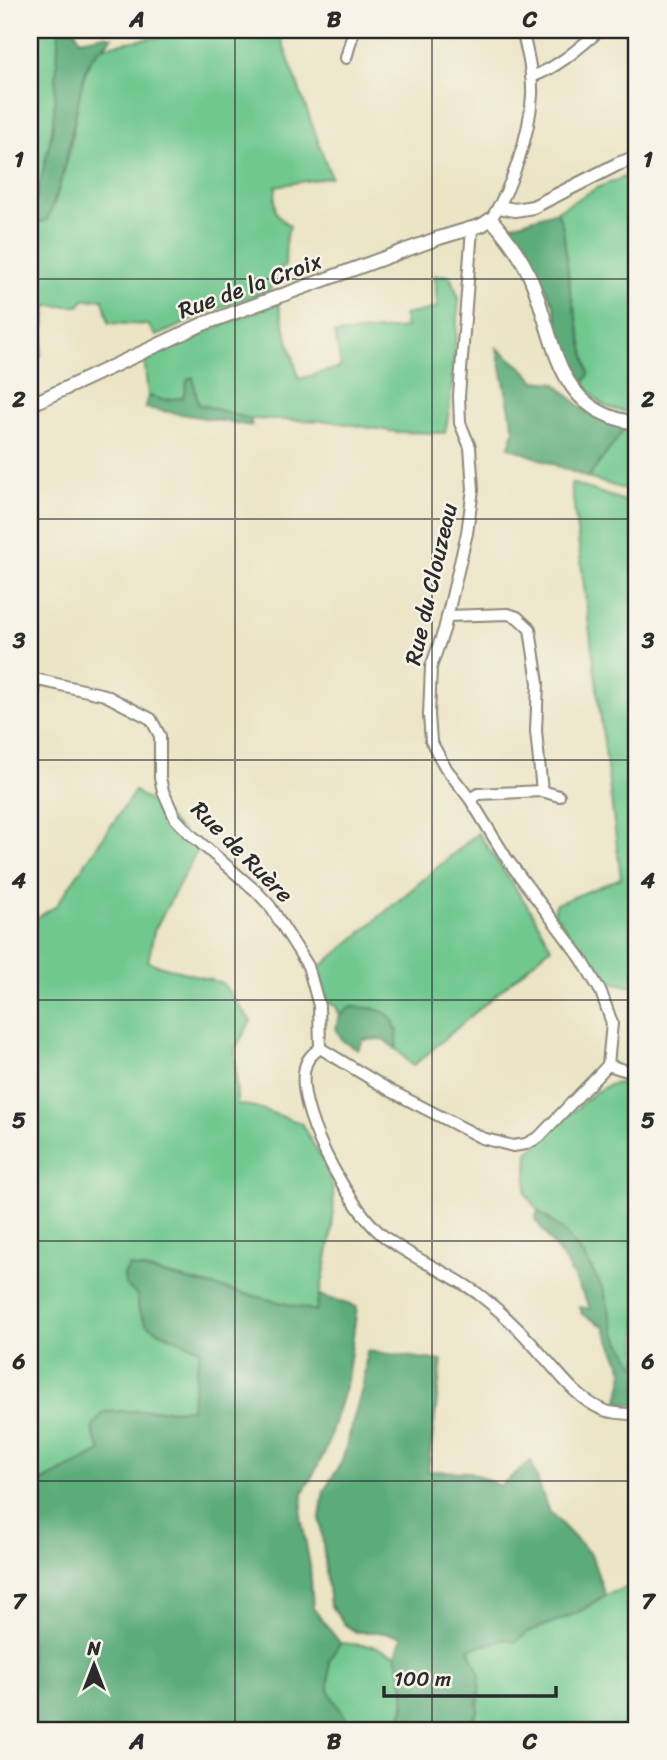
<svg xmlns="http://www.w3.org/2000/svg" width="667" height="1760" viewBox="0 0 667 1760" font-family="Sriracha,sans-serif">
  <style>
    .green { fill: #6fc88f; stroke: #4d7a5d; stroke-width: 2 }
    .forest { fill: #5bac7a; stroke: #436c52; stroke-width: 2 }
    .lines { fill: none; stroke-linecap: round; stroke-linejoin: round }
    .minor-casing { stroke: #8b8878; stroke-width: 14 }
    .tertiary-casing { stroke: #8b8878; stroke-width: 16 }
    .minor { stroke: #fff; stroke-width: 10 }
    .tertiary { stroke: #fff; stroke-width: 12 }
    .grid { fill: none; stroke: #2b2b2b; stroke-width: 2; stroke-opacity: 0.55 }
    .labels { text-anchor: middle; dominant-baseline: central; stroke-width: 5; stroke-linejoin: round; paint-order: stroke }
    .street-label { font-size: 23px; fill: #2b2b2b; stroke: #f7f3e8 }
    .neatline { fill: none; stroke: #2b2b2b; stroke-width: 2.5 }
    .grid-label { font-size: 23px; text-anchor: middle; font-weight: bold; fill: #2b2b2b }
  </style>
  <rect width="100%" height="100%" fill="#f7f3e8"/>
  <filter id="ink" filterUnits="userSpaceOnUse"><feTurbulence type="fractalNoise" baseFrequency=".0143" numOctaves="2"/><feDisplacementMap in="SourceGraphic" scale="14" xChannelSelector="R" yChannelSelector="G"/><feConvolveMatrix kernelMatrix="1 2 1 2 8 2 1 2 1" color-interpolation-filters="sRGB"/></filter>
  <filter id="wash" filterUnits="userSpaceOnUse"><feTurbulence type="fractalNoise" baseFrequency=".00686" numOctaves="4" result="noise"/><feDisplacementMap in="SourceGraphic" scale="28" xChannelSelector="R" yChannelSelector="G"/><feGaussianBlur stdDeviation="1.57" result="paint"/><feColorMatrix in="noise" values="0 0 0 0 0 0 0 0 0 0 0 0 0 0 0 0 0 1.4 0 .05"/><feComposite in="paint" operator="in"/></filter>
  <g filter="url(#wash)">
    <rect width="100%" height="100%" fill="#ebe4c5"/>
    <g class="green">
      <path d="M30,30h29c0,65 -8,128 -29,189z"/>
      <path d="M199,30h79l53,147 -55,9c-2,21 -4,28 14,40l-4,11 -1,29 -11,9 -4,15 -55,20 -59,26 -8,-11 -39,-2 -6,-24 -19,1 -5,6h-32l-6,51 -9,2 -2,-7v-127l17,-5 9,-21 13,-45 12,-68 11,-31 13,-9z"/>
      <path d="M637,164v249c-28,-3 -38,-5 -53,-30l5,-10 -19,-83 -7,-62 -6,-17 42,-24 31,-12 2,-9z"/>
      <polygon points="435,275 450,276 459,298 450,406 445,433 396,432 329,421 250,419 198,404 193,378 188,379 183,398 163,400 148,396 144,357 278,303 299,379 341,367 335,334 406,328 404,315 437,308"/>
      <polygon points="626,427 637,429 637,493 588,478"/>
      <polygon points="571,483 637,505 637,988 606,981 554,913 556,904 621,878"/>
      <path d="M135,791l24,17 39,41 -44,82 -6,31 74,21 29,38 -16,28 2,55 18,3 46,16c9,18 25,38 30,58 9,33 -8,96 -15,130l-176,-43c-6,64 7,58 60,81l-9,60 -87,3 -3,39 -60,31 -11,16v-576l26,-16z"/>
      <polygon points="478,833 533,914 551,947 413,1066 396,1049 398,1030 373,1008 351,1007 340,1016 336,1006 329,1003 318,969"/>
      <polygon points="628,1081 637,1143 637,1368 615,1333 604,1291 584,1256 561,1229 538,1211 526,1194 528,1152 595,1092 609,1085"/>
      <polygon points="637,1584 637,1730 462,1730 458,1723 472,1719 480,1675 469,1649 506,1639 516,1642 528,1632 579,1612 605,1595"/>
      <path d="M340,1643l33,3 23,9c7,26 21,66 -15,75 -8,2 -20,0 -28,0l-24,-38v-32z"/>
    </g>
    <g class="forest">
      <path d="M59,30h16l5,10 24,-5 8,2c-9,12 -19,15 -25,29 -15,51 -19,105 -40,154l-17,5 23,-97z"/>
      <polygon points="557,211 563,228 570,290 589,374 584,383 566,363 554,305 525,245 509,226"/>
      <polygon points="497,348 524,369 535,381 555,383 585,411 606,421 626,427 588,478 509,447 514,430"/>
      <polygon points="193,377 198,404 250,419 252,426 145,408 148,396 163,400 183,398 188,379"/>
      <path d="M350,1007c34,1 50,4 46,42l-13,-10 -20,1 -5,10 -16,-10 -6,-12 4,-12z"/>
      <polygon points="538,1211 561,1229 584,1256 604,1291 615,1333 637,1368 637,1406 618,1401 624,1372 604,1326 582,1314 580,1307 591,1309 566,1263 535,1219"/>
      <path d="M129,1266l187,45 3,-16 38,12 -10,73 -22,72 -22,41 -2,24 9,49 3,42 27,35 -11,17v32l24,38h-323v-232l11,-16 60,-31c-10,-21 -13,-21 3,-39l87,-3 9,-60 -52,-23 -9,-14 -2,-17 -12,-10 -1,-10z"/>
      <polygon points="367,1351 442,1361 428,1471 470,1472 500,1486 531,1461 548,1510 591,1555 605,1595 579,1612 528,1632 516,1642 506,1639 469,1649 480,1675 478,1711 472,1720 458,1723 462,1730 384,1730 399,1722 405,1706 404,1683 396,1655 402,1636 378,1632 356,1632 344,1624 330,1605 320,1518 324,1491 342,1461 363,1385"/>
    </g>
  </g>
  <g filter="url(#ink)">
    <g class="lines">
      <g class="minor-casing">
        <g id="minor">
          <polyline points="346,58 354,30"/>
          <path d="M531,77c26,-9 48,-29 69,-47"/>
          <path d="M491,219c21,-31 39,-86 41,-124 1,-22 -5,-44 -10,-65"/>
          <polyline points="472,229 459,396 460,423 470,447 473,489 467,533 444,630 431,667 429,715 431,741 445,767 470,799 507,859 581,958 601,992 612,1023 608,1065"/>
          <polyline points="447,616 508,614 517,617 530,629 538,683 536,731 542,791"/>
          <polyline points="30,678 105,695 151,719 160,736 160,778 163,791 175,818 189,833 256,891 270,906 308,966 319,1006 320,1048 391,1091 482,1138 513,1146 526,1144 539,1137 608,1065"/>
          <polyline points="30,724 35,681"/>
          <polyline points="470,799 478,794 542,791 559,796"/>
          <path d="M320,1048c-6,5 -11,8 -14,16 -15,41 44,144 75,170 30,25 69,38 100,62 22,17 43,38 61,59 19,20 33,42 59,54 9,5 25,4 36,6"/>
          <polyline points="608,1065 624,1070 637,1071"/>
        </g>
      </g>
      <g class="tertiary-casing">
        <g id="tertiary">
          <polyline points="499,207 515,210 533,207 618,164 637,157"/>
          <path d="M30,405l173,-81 236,-86 43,-13 9,-6c16,18 30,36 39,58 27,63 23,135 107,146"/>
        </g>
      </g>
      <use href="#minor" class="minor"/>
      <use href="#tertiary" class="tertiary"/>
    </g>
  </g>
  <path class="grid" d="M235,30v1700M432,30v1700M30,279h607M30,519h607M30,760h607M30,1000h607M30,1241h607M30,1481h607"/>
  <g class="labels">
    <g class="street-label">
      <text transform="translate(250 286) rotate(-20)">Rue de la Croix</text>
      <text transform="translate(431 584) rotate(-77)">Rue du Clouzeau</text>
      <text transform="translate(242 852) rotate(45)">Rue de Ruère</text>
    </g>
  </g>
  <rect width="667" height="1760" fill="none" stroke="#f7f3e8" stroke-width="77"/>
  <g transform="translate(94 1665)" stroke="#f7f3e8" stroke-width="5" paint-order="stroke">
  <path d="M0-5L12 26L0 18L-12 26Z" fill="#2b2b2b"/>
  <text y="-10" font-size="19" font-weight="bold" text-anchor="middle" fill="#2b2b2b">N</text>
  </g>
  <path d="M384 1686v10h172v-10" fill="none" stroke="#2b2b2b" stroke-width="3.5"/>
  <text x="394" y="1686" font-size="21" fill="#2b2b2b" stroke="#f7f3e8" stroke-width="5" paint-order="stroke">100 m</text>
  <rect x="38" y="38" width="590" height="1684" class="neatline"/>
  <g class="grid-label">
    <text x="137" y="27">A</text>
    <text x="334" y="27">B</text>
    <text x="530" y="27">C</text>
    <text x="19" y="167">1</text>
    <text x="648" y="167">1</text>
    <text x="19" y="407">2</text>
    <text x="648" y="407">2</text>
    <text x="19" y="648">3</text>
    <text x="648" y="648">3</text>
    <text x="19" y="888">4</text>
    <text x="648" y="888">4</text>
    <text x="19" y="1128">5</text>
    <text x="648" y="1128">5</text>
    <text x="19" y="1369">6</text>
    <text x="648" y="1369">6</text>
    <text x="19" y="1609">7</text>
    <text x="648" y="1609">7</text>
    <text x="137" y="1749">A</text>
    <text x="334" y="1749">B</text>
    <text x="530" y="1749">C</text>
  </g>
</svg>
